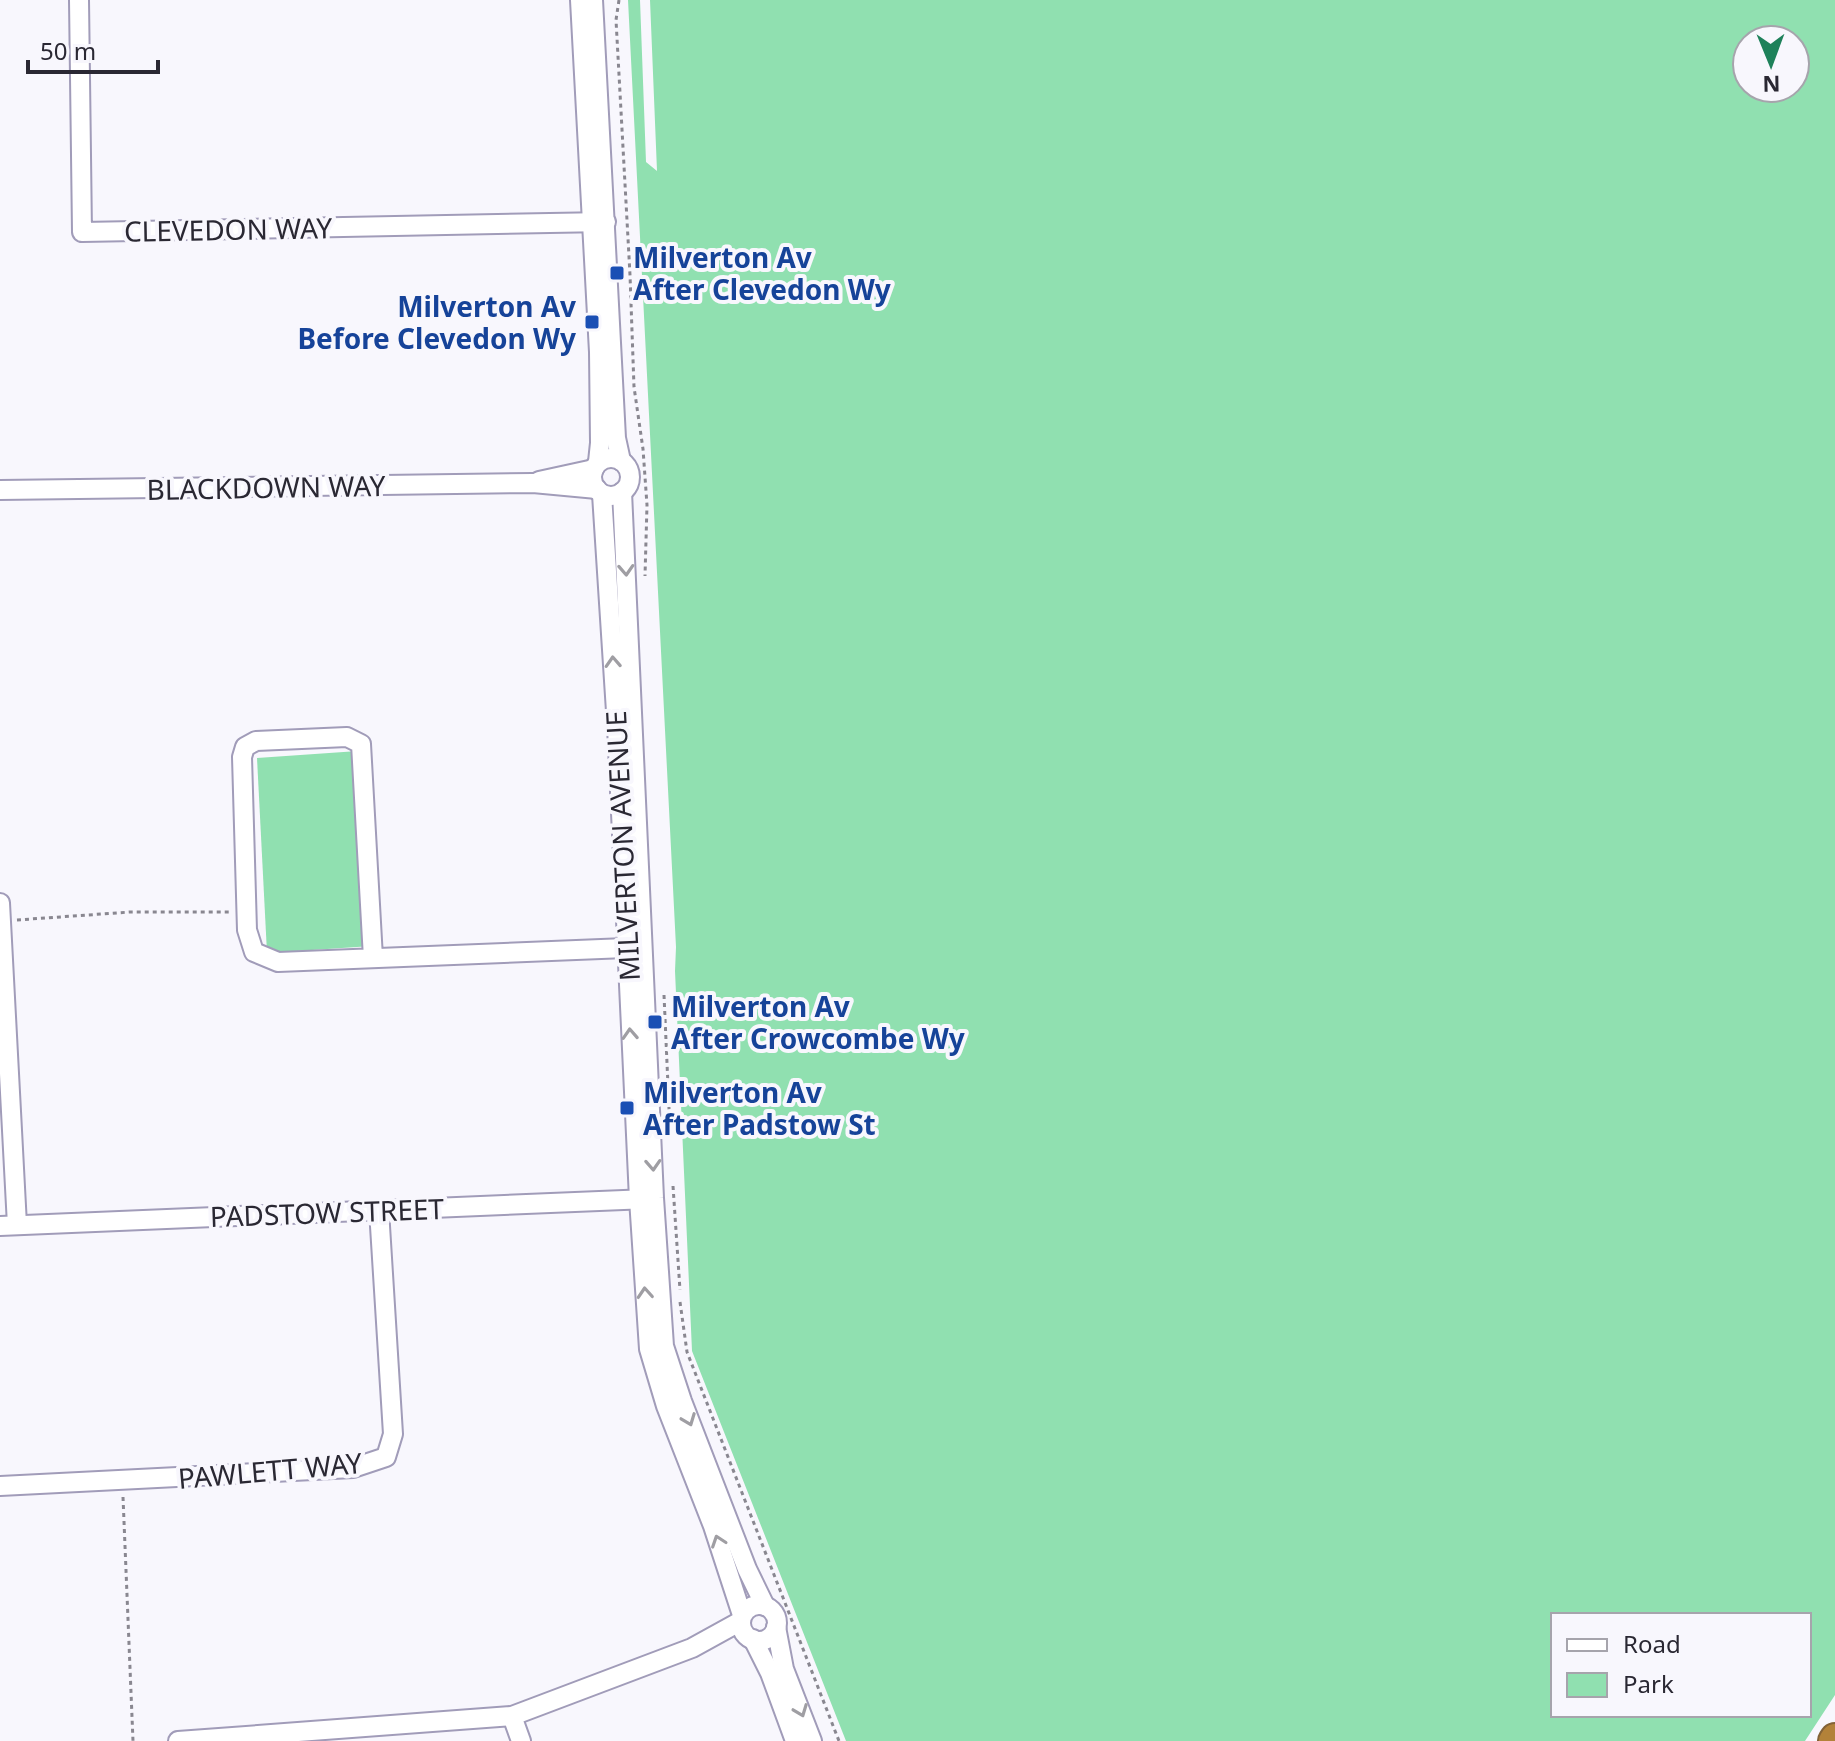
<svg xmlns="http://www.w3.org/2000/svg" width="1835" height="1741" viewBox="0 0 1835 1741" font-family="'Noto Sans',sans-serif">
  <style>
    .green { fill: #90e0b0; fill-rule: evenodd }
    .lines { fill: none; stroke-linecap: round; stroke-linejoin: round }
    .minor-casing { stroke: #a19cb9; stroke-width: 22 }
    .highway-casing { stroke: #836237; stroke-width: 32 }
    .path { stroke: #898790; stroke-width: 3; stroke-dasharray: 4 4; stroke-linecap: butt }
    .minor { stroke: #fff; stroke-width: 18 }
    .highway { stroke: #b38239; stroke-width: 28 }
    .oneway { stroke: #9f9ea3 }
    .transit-dot { fill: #1a4fb4; stroke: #f8f7fd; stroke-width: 3 }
    .labels { text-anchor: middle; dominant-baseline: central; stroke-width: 8; stroke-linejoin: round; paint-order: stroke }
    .street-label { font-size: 28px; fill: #2a2833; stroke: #f8f7fd }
    .transit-label { font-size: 28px; font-weight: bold; fill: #164399; stroke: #f8f7fd; text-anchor: start }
  </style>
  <rect width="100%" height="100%" fill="#f8f7fd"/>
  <g class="green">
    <path d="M628,0h12l6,162 11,9 -7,-171h1185v1695l-30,46h-959l-154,-390 -17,-380 1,-24zM1747,40h48v48h-48zM1809,1615v100h-256v-100z"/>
    <polygon points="358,751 372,946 267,953 257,758"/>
  </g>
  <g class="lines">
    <g class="minor-casing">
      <g id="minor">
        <polyline points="79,0 82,232 606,222"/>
        <polyline points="580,0 599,352 600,443 598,462"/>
        <polyline points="593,0 616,438 621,461"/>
        <circle cx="611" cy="477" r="19"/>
        <polyline points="539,481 594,469"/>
        <polyline points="0,490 533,483 597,489"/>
        <polyline points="622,492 654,1198 664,1346 682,1401 747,1569 765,1606"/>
        <polyline points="602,494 617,727 639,1199 649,1349 666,1406 713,1526 742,1615"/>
        <polyline points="0,903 17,1225"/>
        <polyline points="373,958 361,744 347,737 256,741 245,747 242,757 247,930 254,952 278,962 626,948 637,948"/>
        <polyline points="0,1226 648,1199"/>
        <polyline points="0,1486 353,1468 386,1457 393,1434 379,1210"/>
        <circle cx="759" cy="1623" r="18"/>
        <polyline points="776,1627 784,1669 812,1741"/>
        <polyline points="753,1639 770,1673 795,1741"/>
        <polyline points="512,1716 521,1741"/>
        <polyline points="178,1741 512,1716 692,1648 741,1621"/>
      </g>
    </g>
    <g class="highway-casing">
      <polyline id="highway" points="1833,1741 1835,1738"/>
    </g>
    <g class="path">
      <polyline points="619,0 616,20 630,275 634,387 643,449 647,505 645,576"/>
      <polyline points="17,920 130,912 229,912"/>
      <polyline points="664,995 670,1131"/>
      <polyline points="673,1186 680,1290"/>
      <polyline points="680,1302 687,1352 839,1741"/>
      <polyline points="123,1497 133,1741"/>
    </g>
    <use href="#minor" class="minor"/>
    <use href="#highway" class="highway"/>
  </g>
  <defs><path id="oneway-chevron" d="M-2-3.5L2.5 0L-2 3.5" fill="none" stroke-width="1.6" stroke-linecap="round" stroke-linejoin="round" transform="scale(2)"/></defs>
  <g class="oneway">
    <use href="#oneway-chevron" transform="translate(626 570) rotate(87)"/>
    <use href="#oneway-chevron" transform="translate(613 662) rotate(-93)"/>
    <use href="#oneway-chevron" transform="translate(630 1034) rotate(-93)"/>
    <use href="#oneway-chevron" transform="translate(653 1165) rotate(87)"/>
    <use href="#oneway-chevron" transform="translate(645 1293) rotate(-94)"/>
    <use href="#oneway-chevron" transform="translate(689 1420) rotate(69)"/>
    <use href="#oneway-chevron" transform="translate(718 1541) rotate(-109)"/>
    <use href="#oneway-chevron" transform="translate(801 1711) rotate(69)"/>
  </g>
  <g class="transit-dot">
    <rect x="609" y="265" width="16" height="16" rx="4"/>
    <rect x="584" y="314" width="16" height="16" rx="4"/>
    <rect x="647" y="1014" width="16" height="16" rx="4"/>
    <rect x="619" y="1100" width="16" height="16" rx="4"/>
  </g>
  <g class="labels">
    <g class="street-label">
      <text transform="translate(228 229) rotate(-1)">CLEVEDON WAY</text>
      <text transform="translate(266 487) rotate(-1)">BLACKDOWN WAY</text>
      <text transform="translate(622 846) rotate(-93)">MILVERTON AVENUE</text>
      <text transform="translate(327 1212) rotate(-2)">PADSTOW STREET</text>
      <text transform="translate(270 1470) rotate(-5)">PAWLETT WAY</text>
    </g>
    <g class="transit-label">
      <text x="633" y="257">Milverton Av<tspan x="633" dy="32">After Clevedon Wy</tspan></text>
      <text x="576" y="306" text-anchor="end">Milverton Av<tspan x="576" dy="32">Before Clevedon Wy</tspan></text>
      <text x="671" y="1006">Milverton Av<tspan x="671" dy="32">After Crowcombe Wy</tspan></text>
      <text x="643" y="1092">Milverton Av<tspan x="643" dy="32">After Padstow St</tspan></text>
    </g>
  </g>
  <rect x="1551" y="1613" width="260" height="104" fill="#f8f7fd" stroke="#a6a4ac" stroke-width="2"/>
  <rect x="1567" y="1639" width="40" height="12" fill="#ffffff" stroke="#a6a4ac" stroke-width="2"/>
  <text x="1623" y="1653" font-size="24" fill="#2a2833">Road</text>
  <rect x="1567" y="1673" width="40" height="24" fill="#90e0b0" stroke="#a6a4ac" stroke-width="2"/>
  <text x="1623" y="1693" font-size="24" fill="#2a2833">Park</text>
  <g transform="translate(1771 64) rotate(179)"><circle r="38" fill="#f8f7fd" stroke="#a6a4ac" stroke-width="2"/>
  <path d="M0-6L14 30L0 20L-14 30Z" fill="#1e815a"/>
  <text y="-12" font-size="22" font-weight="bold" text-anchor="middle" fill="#2a2833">N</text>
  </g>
  <path d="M28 60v12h130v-12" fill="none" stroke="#2a2833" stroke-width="4"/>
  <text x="40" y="60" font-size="24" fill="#2a2833" stroke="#f8f7fd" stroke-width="6" paint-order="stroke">50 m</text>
</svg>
